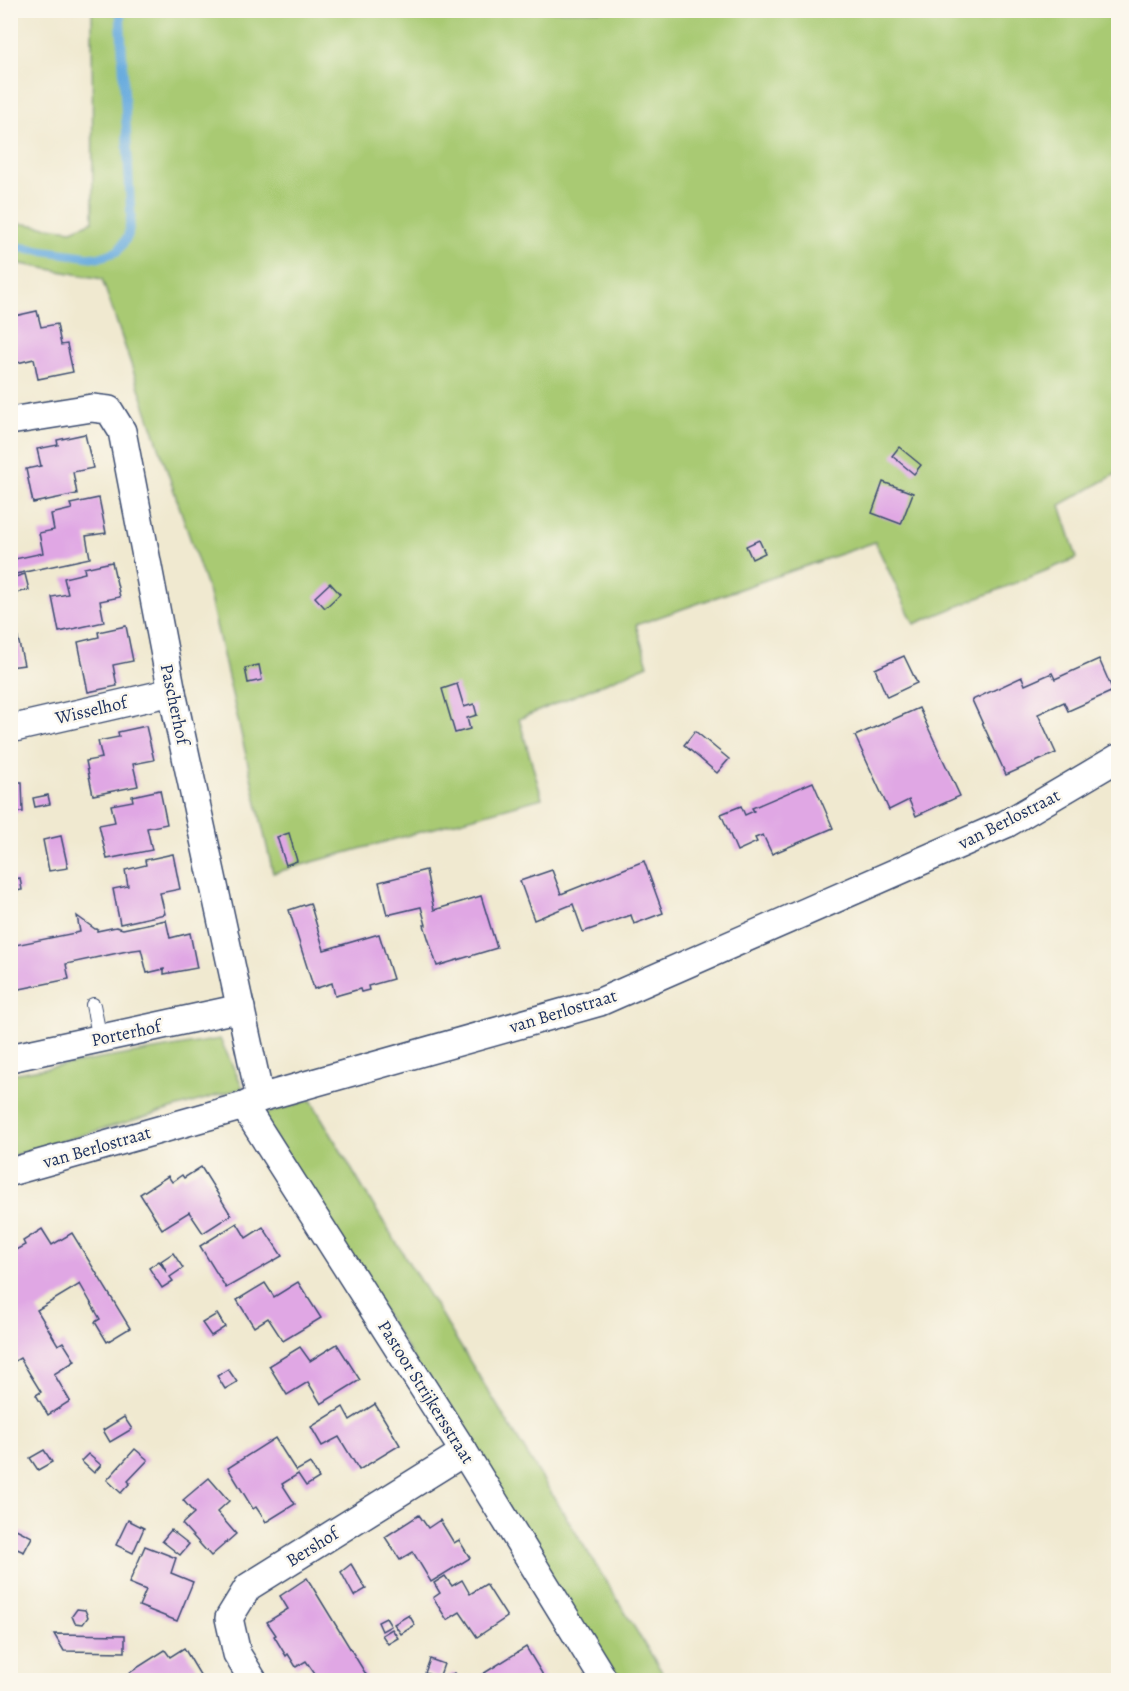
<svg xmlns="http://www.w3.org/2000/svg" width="1129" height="1691" viewBox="0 0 1129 1691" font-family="Alegreya,serif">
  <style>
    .green { fill: #a9ca73; stroke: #627c68; stroke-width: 1.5 }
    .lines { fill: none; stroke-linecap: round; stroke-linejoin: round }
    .stream { stroke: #69acde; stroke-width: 9 }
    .building { fill: #e0a7e4 }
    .service-casing { stroke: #3b4b6f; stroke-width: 16 }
    .minor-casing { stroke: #3b4b6f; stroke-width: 30 }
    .service { stroke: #fff; stroke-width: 14 }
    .minor { stroke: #fff; stroke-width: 27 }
    .labels { text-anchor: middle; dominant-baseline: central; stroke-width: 5; stroke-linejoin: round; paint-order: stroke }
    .street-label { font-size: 18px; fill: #1b2f5e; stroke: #fbf7ec }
  </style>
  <rect width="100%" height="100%" fill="#fbf7ec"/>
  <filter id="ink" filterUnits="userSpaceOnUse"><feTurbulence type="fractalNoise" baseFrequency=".0167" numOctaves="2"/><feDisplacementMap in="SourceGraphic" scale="12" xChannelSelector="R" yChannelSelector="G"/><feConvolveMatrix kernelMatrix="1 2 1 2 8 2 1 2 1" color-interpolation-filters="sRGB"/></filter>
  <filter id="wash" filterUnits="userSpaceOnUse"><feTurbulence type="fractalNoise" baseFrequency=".008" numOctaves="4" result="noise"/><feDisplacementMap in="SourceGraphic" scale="24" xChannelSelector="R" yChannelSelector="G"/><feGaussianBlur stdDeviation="1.35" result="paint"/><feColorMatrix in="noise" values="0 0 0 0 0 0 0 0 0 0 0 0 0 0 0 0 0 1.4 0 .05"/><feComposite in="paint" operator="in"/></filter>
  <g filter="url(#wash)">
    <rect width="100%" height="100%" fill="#f0e9d0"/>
    <g class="green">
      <polygon points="92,11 1118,11 1118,473 1060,505 1077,558 914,624 875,542 636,625 648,665 519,719 542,798 273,873 209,594 102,279 11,262 10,222 72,230 93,221"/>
      <polygon points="220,1039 243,1088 11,1156 11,1074"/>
      <polygon points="311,1100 365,1192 667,1680 614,1680 261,1115"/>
    </g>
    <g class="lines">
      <polyline class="stream" points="10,246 98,258 118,251 128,236 131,216 120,10"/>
    </g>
    <g id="blocks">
      <g class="building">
        <polygon points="37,311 41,327 57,324 61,345 67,344 73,372 38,379 34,359 13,364 10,353 10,317"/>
        <polygon points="85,434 93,468 73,472 77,494 33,503 26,469 41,466 37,449 58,445 57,440"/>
        <polygon points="899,447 921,465 914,474 892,456"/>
        <polygon points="883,482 913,493 901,524 872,513"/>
        <polygon points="99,498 106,533 86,536 90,558 11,575 10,560 43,553 39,533 54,530 51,514 72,509 70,504"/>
        <polygon points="759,540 765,553 752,559 746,546"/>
        <polygon points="112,562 120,597 100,601 104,622 59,632 52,597 68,594 64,578 85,573 84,568"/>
        <polygon points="25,574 29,590 15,593 12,578"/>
        <polygon points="330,583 340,594 325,608 315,597"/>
        <polygon points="10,620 14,620 24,665 10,667"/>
        <polygon points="126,626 133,661 113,665 117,686 88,692 78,642 99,637 98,632"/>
        <polygon points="904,656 917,683 887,697 875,669"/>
        <polygon points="1099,659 1113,691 1068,711 1064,702 1038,714 1056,753 1006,775 972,700 1022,677 1025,685 1052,673 1055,679"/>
        <polygon points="259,665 262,680 248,683 245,668"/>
        <polygon points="457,684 464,707 474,704 477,715 467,718 470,729 455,733 442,689"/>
        <polygon points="919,708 960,796 916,816 909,800 889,810 855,736"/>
        <polygon points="146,726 154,760 133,764 138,786 93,795 86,761 102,758 98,741 119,737 118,732"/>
        <polygon points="695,731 729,759 717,773 684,745"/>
        <polygon points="10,782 22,782 23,812 10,812"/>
        <polygon points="813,782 833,828 772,854 763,835 755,838 757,842 737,851 721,814 741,806 745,815 754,811 752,808"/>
        <polygon points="160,790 167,824 147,828 152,850 107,859 99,825 115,822 111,805 133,801 132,796"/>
        <polygon points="48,795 50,804 35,807 33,798"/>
        <polygon points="289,833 297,861 286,865 277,837"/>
        <polygon points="61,836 68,868 49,871 43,840"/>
        <polygon points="173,854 180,889 160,893 165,914 120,924 113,889 128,886 125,870 146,865 145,860"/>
        <polygon points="644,861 663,913 634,924 631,915 583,932 573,904 534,920 520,881 552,870 561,894"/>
        <polygon points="426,870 434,910 481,896 497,948 437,966 424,925 426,925 421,907 387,915 379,882"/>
        <polygon points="20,878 22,890 10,892 10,880"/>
        <polygon points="310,903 324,950 379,934 393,979 368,986 369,990 361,992 360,989 335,996 332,983 314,989 289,910"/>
        <polygon points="77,916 95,929 97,929 97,931 116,927 123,929 166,920 170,938 190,933 197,968 164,974 164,969 147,973 141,949 127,951 66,964 69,979 10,991 10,946 80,932"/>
        <polygon points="201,1167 231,1215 203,1233 189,1212 162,1229 140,1194 168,1176 172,1182 182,1175 184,1178"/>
        <polygon points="237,1223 246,1238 263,1227 282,1256 226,1288 200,1246"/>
        <polygon points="42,1229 52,1245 72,1233 130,1328 107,1342 95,1322 100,1319 80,1284 37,1310 58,1345 63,1342 75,1361 54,1374 70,1401 48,1415 36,1395 41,1392 20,1358 10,1364 10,1271 15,1268 10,1260 10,1253 25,1245 23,1241"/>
        <polygon points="173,1253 183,1268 170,1277 173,1281 162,1288 149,1268 159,1261 167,1273 161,1261"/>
        <polygon points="298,1282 321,1318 283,1341 268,1318 254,1327 237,1300 265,1283 274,1297"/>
        <polygon points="217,1314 225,1327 211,1336 202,1323"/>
        <polygon points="337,1344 360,1380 321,1404 308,1382 287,1395 269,1366 300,1347 310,1361"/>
        <polygon points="228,1369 237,1382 225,1389 217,1376"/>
        <polygon points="375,1404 400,1445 359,1470 339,1437 322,1446 311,1427 343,1407 350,1420"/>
        <polygon points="124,1417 132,1429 110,1442 103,1430"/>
        <polygon points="275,1438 296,1471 310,1463 319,1478 306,1486 298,1474 282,1484 295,1504 266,1522 256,1507 253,1509 228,1468"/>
        <polygon points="135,1449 148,1460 128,1481 130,1483 121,1493 107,1480"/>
        <polygon points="44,1450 52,1462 38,1470 30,1458"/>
        <polygon points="88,1454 101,1465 94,1473 81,1461"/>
        <polygon points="209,1478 229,1501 217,1512 236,1534 211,1556 182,1524 194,1513 183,1500"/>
        <polygon points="419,1515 428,1528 440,1520 454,1543 459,1540 470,1558 431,1582 413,1552 400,1560 385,1537"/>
        <polygon points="128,1520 144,1528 133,1553 116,1545"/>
        <polygon points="16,1529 32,1537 24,1552 10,1546 10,1540"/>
        <polygon points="171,1530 189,1544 180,1555 162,1541"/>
        <polygon points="145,1546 176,1558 171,1573 193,1582 177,1621 139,1606 146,1590 129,1583"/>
        <polygon points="351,1564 366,1589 354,1596 341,1572"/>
        <polygon points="445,1576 452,1586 462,1580 470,1594 486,1584 507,1617 477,1637 460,1612 447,1620 433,1598 440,1593 434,1583"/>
        <polygon points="307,1578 367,1676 359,1680 319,1680 306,1661 296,1667 288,1654 286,1656 274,1636 276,1635 267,1622 288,1609 280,1596"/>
        <polygon points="77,1609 85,1610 88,1617 83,1624 75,1623 72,1616"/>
        <polygon points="409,1615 415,1625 401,1634 394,1624"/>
        <polygon points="386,1618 391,1626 382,1631 378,1622"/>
        <polygon points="392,1629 398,1638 388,1644 382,1635"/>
        <polygon points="54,1634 125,1635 125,1652 64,1651"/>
        <polygon points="526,1647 546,1680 473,1680 486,1672"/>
        <polygon points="184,1648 202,1678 198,1680 134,1680 129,1673 165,1650 170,1657"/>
        <polygon points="430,1659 444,1664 439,1678 425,1673"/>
        <polygon points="454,1673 459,1680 441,1680"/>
      </g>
    </g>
  </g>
  <g filter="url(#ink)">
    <use href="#blocks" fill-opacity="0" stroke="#3b4b6f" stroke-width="1.5"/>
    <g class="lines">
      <g class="service-casing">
        <polyline id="service" points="93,1005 100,1039"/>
      </g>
      <g class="minor-casing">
        <g id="minor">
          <polyline points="10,421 92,408 109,410 122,431 172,692 260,1098"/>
          <polyline points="10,729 172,692"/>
          <polyline points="10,1058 241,1008"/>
          <polyline points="244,1106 464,1452 604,1680"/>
          <polyline points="10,1172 244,1106 260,1098 600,1002 1006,824 1118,758"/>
          <polyline points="253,1680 237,1654 229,1618 248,1587 464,1452"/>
        </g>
      </g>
      <use href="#service" class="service"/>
      <use href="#minor" class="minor"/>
    </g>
  </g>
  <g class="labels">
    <g class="street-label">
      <text transform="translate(175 704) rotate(78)">Pascherhof</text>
      <text transform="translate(91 710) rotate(-13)">Wisselhof</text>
      <text transform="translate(1009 819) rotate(-27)">van Berlostraat</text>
      <text transform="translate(563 1011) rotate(-17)">van Berlostraat</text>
      <text transform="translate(126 1033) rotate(-12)">Porterhof</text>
      <text transform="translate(97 1147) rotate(-16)">van Berlostraat</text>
      <text transform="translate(426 1392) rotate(58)">Pastoor Strijkersstraat</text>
      <text transform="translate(312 1547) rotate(-32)">Bershof</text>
    </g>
  </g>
  <rect width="1129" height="1691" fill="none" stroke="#fbf7ec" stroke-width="36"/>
</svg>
